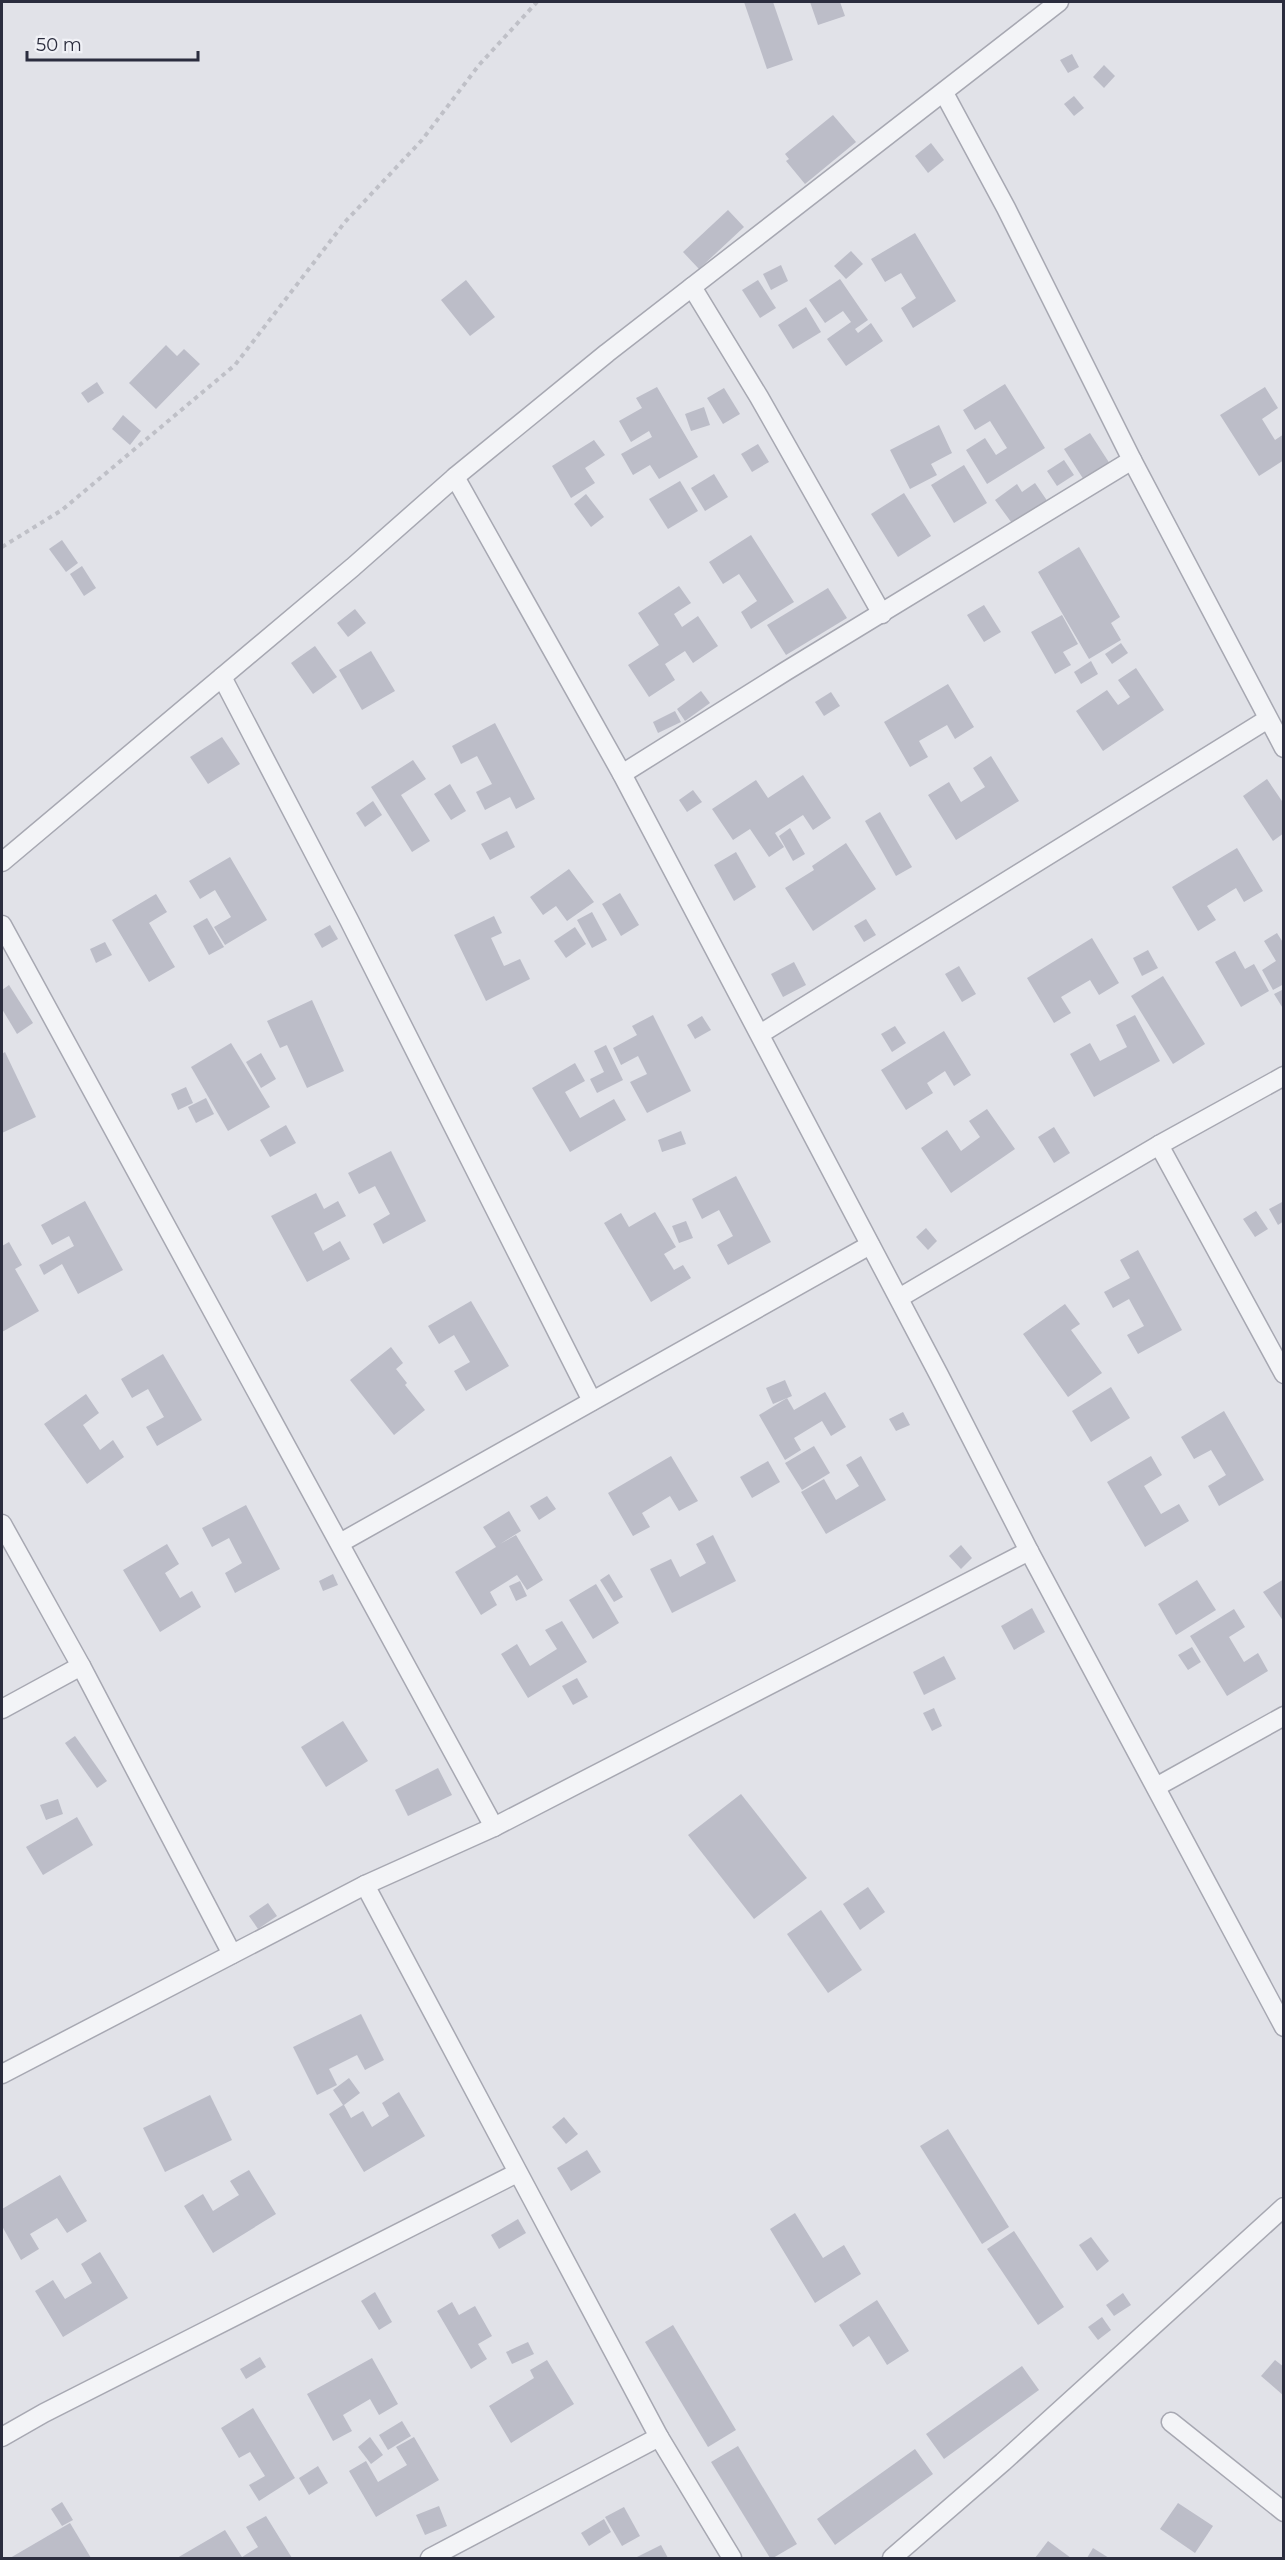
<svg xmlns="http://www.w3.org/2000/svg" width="1285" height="2560" viewBox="0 0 1285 2560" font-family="Montserrat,sans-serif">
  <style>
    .building { fill: #bcbdc8 }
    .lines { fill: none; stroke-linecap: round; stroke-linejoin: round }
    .street-casing { stroke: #a7a8b2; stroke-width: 21 }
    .path { stroke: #bfc0c7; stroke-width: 4; stroke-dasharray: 4.5 4.5; stroke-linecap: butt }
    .street { stroke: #f3f4f7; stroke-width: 18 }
  </style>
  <rect width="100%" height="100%" fill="#e1e2e8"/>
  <g class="building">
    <polygon points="744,2 773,2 793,60 767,69"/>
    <polygon points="810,2 840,2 845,16 818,25"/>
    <polygon points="1072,54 1079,67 1068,73 1060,60"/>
    <polygon points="1104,65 1115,76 1104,88 1093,77"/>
    <polygon points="1074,96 1084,108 1074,116 1064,104"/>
    <polygon points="833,115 856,142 805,184 786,161 789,159 785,154"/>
    <polygon points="931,143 944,160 928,173 915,156"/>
    <polygon points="728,210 744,227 699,269 683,252"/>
    <polygon points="915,233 956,301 913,328 901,308 916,298 901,273 885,282 871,259"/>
    <polygon points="851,251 863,264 846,279 834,266"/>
    <polygon points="781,265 788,281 771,290 763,274"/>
    <polygon points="840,279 868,320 855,329 858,333 871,323 883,341 846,366 827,339 851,322 843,311 825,323 809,300"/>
    <polygon points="466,280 495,317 470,336 441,300"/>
    <polygon points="758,280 776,308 760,318 742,290"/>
    <polygon points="806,307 821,332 793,349 778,325"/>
    <polygon points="166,345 177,356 184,349 200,364 156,409 129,383"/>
    <polygon points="97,382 104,393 88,403 81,393"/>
    <polygon points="1005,384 1045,448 987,484 966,450 985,438 996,455 1007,448 990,421 975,430 963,410"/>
    <polygon points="657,387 698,457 659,479 650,465 633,475 621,454 652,437 649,431 631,442 619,421 642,408 636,398"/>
    <polygon points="1265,387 1278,408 1262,419 1275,440 1284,434 1284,460 1259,476 1220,415"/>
    <polygon points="724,388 740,414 723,424 707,398"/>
    <polygon points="704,407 710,425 691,431 685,414"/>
    <polygon points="123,415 141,431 130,445 112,429"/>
    <polygon points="939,425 952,453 931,464 937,475 910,489 890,450"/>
    <polygon points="1090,433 1110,464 1084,480 1064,449"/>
    <polygon points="594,440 605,455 585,468 595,483 571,498 552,466"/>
    <polygon points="758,444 769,462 752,472 741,454"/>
    <polygon points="1064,460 1074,475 1057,486 1047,471"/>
    <polygon points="964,465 987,503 954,523 931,485"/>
    <polygon points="714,474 728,497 705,511 691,488"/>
    <polygon points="680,481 698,511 668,529 649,499"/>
    <polygon points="1035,483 1048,502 1014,526 995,500 1017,484 1022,492"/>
    <polygon points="904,493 931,536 898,557 871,514"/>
    <polygon points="586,494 604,517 591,527 574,504"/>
    <polygon points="751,535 794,602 751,629 741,612 757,601 739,574 723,584 709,562"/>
    <polygon points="62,540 78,563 66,572 49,549"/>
    <polygon points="1079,547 1120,617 1111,623 1121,640 1089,659 1038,572"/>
    <polygon points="82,566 96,588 84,596 70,574"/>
    <polygon points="679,586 691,603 674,614 682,627 698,616 718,646 693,663 685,651 665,664 675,680 649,697 628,665 659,645 638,613"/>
    <polygon points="828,588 847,618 786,655 767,625"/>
    <polygon points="984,605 1001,632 984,642 967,615"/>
    <polygon points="355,609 366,623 348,637 337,623"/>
    <polygon points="1062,615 1078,644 1063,652 1071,665 1055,674 1031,632"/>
    <polygon points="1121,643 1128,653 1112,664 1105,654"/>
    <polygon points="315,646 337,677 313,694 291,663"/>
    <polygon points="371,651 395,691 362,710 339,670"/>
    <polygon points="1091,661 1098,674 1081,684 1074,672"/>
    <polygon points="1136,668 1164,710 1103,751 1076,711 1107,690 1118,705 1130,697 1118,680"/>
    <polygon points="948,684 974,727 955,739 947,725 919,741 928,757 910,767 884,722"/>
    <polygon points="701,691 710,703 685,721 677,709"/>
    <polygon points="831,692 840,706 824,716 815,702"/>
    <polygon points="675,711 681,722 658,733 653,722"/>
    <polygon points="495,723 535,799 516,809 510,797 485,810 476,792 492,784 477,756 461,764 452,746"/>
    <polygon points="222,737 240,764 208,784 190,757"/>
    <polygon points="991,756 1019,801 956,840 928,795 949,782 961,802 985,787 973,768"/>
    <polygon points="413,760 426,779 401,795 430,841 412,852 371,787"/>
    <polygon points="803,775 831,818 813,830 803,815 775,833 784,847 769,857 750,829 733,840 712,809 756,780 768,798"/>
    <polygon points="1267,779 1284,804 1284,833 1273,841 1243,796"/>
    <polygon points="450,784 466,811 451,820 434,794"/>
    <polygon points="693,790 702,802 687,812 679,800"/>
    <polygon points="373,801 382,815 365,827 356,813"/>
    <polygon points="880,812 912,867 896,876 865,821"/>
    <polygon points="790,828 805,854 793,861 779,836"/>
    <polygon points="507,831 515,847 490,860 481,844"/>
    <polygon points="846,843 876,889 813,931 785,888 814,870 812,866"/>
    <polygon points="1237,848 1263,891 1244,902 1236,888 1207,906 1216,920 1198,931 1172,887"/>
    <polygon points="736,852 756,887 734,901 714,865"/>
    <polygon points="230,857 267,920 225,945 214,927 231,917 215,890 200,899 189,881"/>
    <polygon points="569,869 594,902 567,921 556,906 543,915 530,897"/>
    <polygon points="620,893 639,925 621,936 602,904"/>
    <polygon points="156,894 167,912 149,923 175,967 149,982 112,920"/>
    <polygon points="592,912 607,940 592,948 577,920"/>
    <polygon points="494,916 502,933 491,938 504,966 520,959 530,979 486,1001 454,935"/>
    <polygon points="207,918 224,947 209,955 193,926"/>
    <polygon points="866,919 876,935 864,942 854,926"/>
    <polygon points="330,925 338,939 322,948 314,934"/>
    <polygon points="575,927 586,944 566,958 554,941"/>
    <polygon points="1277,933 1284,944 1284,984 1273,990 1262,970 1276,961 1264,941"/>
    <polygon points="1092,938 1119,983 1099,995 1090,980 1061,997 1071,1013 1054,1023 1027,978"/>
    <polygon points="105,942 112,955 96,963 90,949"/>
    <polygon points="1148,950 1158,968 1142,976 1133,958"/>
    <polygon points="1235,951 1245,969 1254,964 1269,991 1241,1007 1215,962"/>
    <polygon points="794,962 806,985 783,997 771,974"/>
    <polygon points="959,966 976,994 962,1002 945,974"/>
    <polygon points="1163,976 1205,1044 1173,1064 1131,996"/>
    <polygon points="9,985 33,1023 17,1034 2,1009 2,990"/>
    <polygon points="1284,989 1284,1010 1274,994"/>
    <polygon points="312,1000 344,1071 307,1088 287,1045 280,1048 267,1021"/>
    <polygon points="653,1015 691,1091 647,1113 630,1082 647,1074 638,1056 621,1065 613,1048 637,1035 632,1026"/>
    <polygon points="1135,1015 1160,1061 1094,1097 1070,1054 1090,1043 1100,1061 1127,1047 1116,1025"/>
    <polygon points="702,1016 711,1030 695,1039 687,1025"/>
    <polygon points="895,1026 906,1043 892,1052 881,1034"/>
    <polygon points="944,1031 971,1075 954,1086 945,1071 927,1083 933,1093 906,1110 881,1070"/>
    <polygon points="231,1043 270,1107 228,1131 191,1067"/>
    <polygon points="606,1045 623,1080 597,1093 590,1079 604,1072 594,1051"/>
    <polygon points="5,1052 36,1117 2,1133 2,1054"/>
    <polygon points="261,1053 276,1079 261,1088 246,1062"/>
    <polygon points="575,1063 585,1081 565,1092 580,1118 614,1099 626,1120 570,1152 532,1088"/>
    <polygon points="186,1087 193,1103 178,1110 171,1094"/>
    <polygon points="206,1098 214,1114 196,1123 188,1107"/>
    <polygon points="987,1109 1015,1149 951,1193 921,1148 947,1130 961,1151 980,1137 969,1121"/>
    <polygon points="286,1125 296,1143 270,1157 260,1140"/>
    <polygon points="1054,1127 1070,1153 1054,1163 1038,1137"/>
    <polygon points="681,1131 686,1144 662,1152 658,1140"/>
    <polygon points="391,1151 426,1221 383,1244 373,1224 390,1214 375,1186 359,1194 348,1173"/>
    <polygon points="736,1176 771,1242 728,1265 717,1245 733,1236 719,1210 702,1219 692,1199"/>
    <polygon points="316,1193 324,1209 338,1201 346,1216 314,1233 323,1251 340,1241 350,1259 307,1282 271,1216"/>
    <polygon points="85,1201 123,1270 78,1294 62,1264 44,1275 39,1265 74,1246 69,1236 52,1245 41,1225"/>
    <polygon points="1284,1201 1284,1221 1278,1225 1269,1209"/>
    <polygon points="1256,1211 1268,1229 1255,1237 1243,1219"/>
    <polygon points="655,1212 676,1247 664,1254 674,1270 683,1265 691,1278 651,1302 604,1223 621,1213 629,1227"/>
    <polygon points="686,1221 693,1238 679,1243 672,1226"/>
    <polygon points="926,1228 937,1241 928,1250 916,1237"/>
    <polygon points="9,1242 22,1265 15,1269 39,1311 2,1332 2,1246"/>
    <polygon points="1138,1250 1182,1330 1138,1354 1127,1335 1144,1326 1129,1299 1113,1308 1104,1292 1130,1278 1120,1260"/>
    <polygon points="471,1301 509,1366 466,1391 454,1371 470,1362 454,1335 439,1344 428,1326"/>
    <polygon points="1065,1304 1080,1324 1071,1330 1102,1373 1068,1397 1023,1334"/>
    <polygon points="391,1347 403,1363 396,1369 407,1383 405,1385 425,1410 394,1435 350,1380"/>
    <polygon points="163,1354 202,1420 157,1446 146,1427 164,1417 148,1389 132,1398 121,1379"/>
    <polygon points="785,1380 792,1396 773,1404 766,1388"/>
    <polygon points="1111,1387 1130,1418 1091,1442 1072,1411"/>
    <polygon points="825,1392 846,1427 831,1436 822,1421 794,1438 801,1450 785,1460 759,1415 787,1398 794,1410"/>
    <polygon points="86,1394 99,1413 83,1425 100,1450 113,1440 124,1457 87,1484 44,1424"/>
    <polygon points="1224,1411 1264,1480 1219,1506 1208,1486 1226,1475 1211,1450 1194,1459 1181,1437"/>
    <polygon points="903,1412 910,1425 896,1431 889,1419"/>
    <polygon points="814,1446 830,1473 802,1490 785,1463"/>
    <polygon points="671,1456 698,1501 679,1511 670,1496 642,1513 650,1527 633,1536 608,1493"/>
    <polygon points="861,1456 886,1500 826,1534 801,1492 824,1479 836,1500 859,1486 846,1465"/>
    <polygon points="1151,1456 1162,1475 1144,1486 1161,1514 1179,1504 1189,1521 1145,1547 1107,1482"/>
    <polygon points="768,1461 780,1482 752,1498 740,1477"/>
    <polygon points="547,1496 556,1509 539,1520 530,1506"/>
    <polygon points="246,1505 280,1569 235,1593 225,1573 242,1563 229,1538 212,1547 202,1528"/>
    <polygon points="509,1511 521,1531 500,1544 516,1535 543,1580 527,1590 517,1575 490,1592 497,1605 481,1615 455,1572 496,1547 483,1527"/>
    <polygon points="713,1535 736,1581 672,1613 650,1569 671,1559 680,1577 706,1563 696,1544"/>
    <polygon points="167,1544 179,1564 165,1573 180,1598 192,1591 201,1607 160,1632 123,1570"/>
    <polygon points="961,1545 972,1558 961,1569 949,1556"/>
    <polygon points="333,1574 338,1585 323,1591 319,1581"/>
    <polygon points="609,1574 623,1597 614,1602 600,1580"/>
    <polygon points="1284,1579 1284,1622 1263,1592"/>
    <polygon points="1197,1580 1216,1610 1176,1635 1158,1604"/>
    <polygon points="520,1581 527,1596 516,1601 509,1586"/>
    <polygon points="596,1584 619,1623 593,1639 569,1600"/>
    <polygon points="1032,1608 1045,1632 1014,1650 1001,1626"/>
    <polygon points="1234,1609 1245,1627 1229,1637 1244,1662 1258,1653 1268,1671 1227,1696 1190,1636"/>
    <polygon points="562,1621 587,1662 528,1698 501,1654 517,1644 530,1666 557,1649 545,1630"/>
    <polygon points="1192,1647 1201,1662 1188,1670 1178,1655"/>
    <polygon points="944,1656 956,1679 924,1695 913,1672"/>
    <polygon points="577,1678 588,1697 573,1705 562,1686"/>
    <polygon points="934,1708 942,1726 932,1731 923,1713"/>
    <polygon points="343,1721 368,1761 326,1787 301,1747"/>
    <polygon points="75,1736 107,1781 97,1788 65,1743"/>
    <polygon points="438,1768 452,1795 408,1816 395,1790"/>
    <polygon points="741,1794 807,1878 754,1919 688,1835"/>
    <polygon points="58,1799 63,1814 46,1820 40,1805"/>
    <polygon points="77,1817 93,1845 43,1875 26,1847"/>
    <polygon points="868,1887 885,1912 860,1930 843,1904"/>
    <polygon points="268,1903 277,1916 258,1929 249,1916"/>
    <polygon points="821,1910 862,1970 828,1993 787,1934"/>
    <polygon points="361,2014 384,2060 365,2070 357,2055 329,2069 337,2085 317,2095 293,2047"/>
    <polygon points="349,2078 360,2093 344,2105 351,2118 363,2111 372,2127 389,2116 382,2103 399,2092 425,2136 364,2172 329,2114 343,2105 333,2090"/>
    <polygon points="210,2095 232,2140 165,2172 143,2128"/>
    <polygon points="564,2117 578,2134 566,2144 552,2127"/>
    <polygon points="948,2129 1009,2227 982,2244 920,2146"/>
    <polygon points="587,2150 601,2172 571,2191 557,2168"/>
    <polygon points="249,2170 276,2214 213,2253 184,2206 203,2194 213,2211 239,2195 230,2181"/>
    <polygon points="60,2175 87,2221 67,2233 57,2218 30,2234 39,2249 21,2260 2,2226 2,2209"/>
    <polygon points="795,2213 823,2258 844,2245 861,2274 815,2303 770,2229"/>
    <polygon points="518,2219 526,2233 499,2249 491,2235"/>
    <polygon points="1014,2231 1064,2307 1038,2325 987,2249"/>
    <polygon points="1091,2237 1109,2261 1097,2271 1079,2245"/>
    <polygon points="100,2252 128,2298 63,2337 35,2291 53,2280 65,2299 92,2283 81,2264"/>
    <polygon points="375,2292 392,2322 379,2330 361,2301"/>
    <polygon points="1123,2293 1131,2305 1114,2316 1106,2305"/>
    <polygon points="877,2300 909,2351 887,2365 869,2336 853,2347 839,2325"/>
    <polygon points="452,2302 459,2315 475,2306 492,2336 478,2344 487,2359 471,2369 437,2311"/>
    <polygon points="1102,2317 1111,2330 1098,2340 1088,2327"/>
    <polygon points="673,2325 736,2430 708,2447 645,2342"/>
    <polygon points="528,2342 534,2354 512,2364 506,2352"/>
    <polygon points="260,2357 266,2367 246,2379 240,2369"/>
    <polygon points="372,2358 398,2404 379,2415 370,2399 343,2415 352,2431 333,2441 307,2394"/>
    <polygon points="547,2360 574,2404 511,2443 489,2406 534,2378 530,2370"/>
    <polygon points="1275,2360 1284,2367 1284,2396 1261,2376"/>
    <polygon points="1022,2366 1039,2390 944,2459 926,2434"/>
    <polygon points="253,2408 295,2478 259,2501 249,2485 265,2476 250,2452 239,2458 221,2428"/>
    <polygon points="402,2421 411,2436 388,2450 379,2435"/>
    <polygon points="370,2437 383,2455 371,2464 358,2447"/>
    <polygon points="414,2437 439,2480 376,2517 349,2471 366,2461 378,2482 407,2465 396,2447"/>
    <polygon points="738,2446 797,2544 773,2558 770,2558 711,2462"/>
    <polygon points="915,2449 933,2474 835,2545 817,2519"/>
    <polygon points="318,2466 328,2483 309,2495 299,2478"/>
    <polygon points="62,2502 73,2520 62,2526 51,2509"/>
    <polygon points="1178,2503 1213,2526 1195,2553 1160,2529"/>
    <polygon points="439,2506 447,2526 425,2535 416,2515"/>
    <polygon points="624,2507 640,2536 622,2546 605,2517"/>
    <polygon points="266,2516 292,2558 177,2558 225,2530 242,2557 258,2547 246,2527"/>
    <polygon points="604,2519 611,2532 589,2546 581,2533"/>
    <polygon points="70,2523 91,2558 10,2558"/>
    <polygon points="1048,2541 1071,2558 1035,2558"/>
    <polygon points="661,2545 668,2558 635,2558"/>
    <polygon points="1093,2548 1109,2558 1087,2558"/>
  </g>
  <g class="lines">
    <g class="street-casing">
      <g id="street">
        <polyline points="944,93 1006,208 1132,460 1284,748"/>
        <polyline points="692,287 759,397 882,614"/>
        <polyline points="455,477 622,774 939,1375 1029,1551 1284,2027"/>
        <polyline points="222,677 349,920 592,1401"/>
        <polyline points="622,774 786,671 1132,460"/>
        <polyline points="2,862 353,567 455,477 607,353 1059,2"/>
        <polyline points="2,925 494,1827"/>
        <polyline points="760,1034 1268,719"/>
        <polyline points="1159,1145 1284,1374"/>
        <polyline points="899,1298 1159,1145 1284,1076"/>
        <polyline points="2,1524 81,1666 232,1954"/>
        <polyline points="340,1543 870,1245"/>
        <polyline points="2,1709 81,1666"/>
        <polyline points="1156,1787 1284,1716"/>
        <polyline points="365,1885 659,2437 732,2558"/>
        <polyline points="2,2074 365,1885 494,1827 1029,1551"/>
        <polyline points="1171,2422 1284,2512"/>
        <polyline points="2,2437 44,2413 517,2173"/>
        <polyline points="430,2558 659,2437"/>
        <polyline points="892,2558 1003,2462 1284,2207"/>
      </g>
    </g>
    <polyline class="path" points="2,547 62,510 235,365 345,222 422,140 479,65 537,2"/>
    <use href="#street" class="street"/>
  </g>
  <rect width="1285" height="2560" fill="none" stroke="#2b2d3e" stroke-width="6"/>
  <path d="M27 51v9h171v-9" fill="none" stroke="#2b2d3e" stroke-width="3"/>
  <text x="36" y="51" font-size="18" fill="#2b2d3e" stroke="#f0f1f6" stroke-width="4.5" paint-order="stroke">50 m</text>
</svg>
